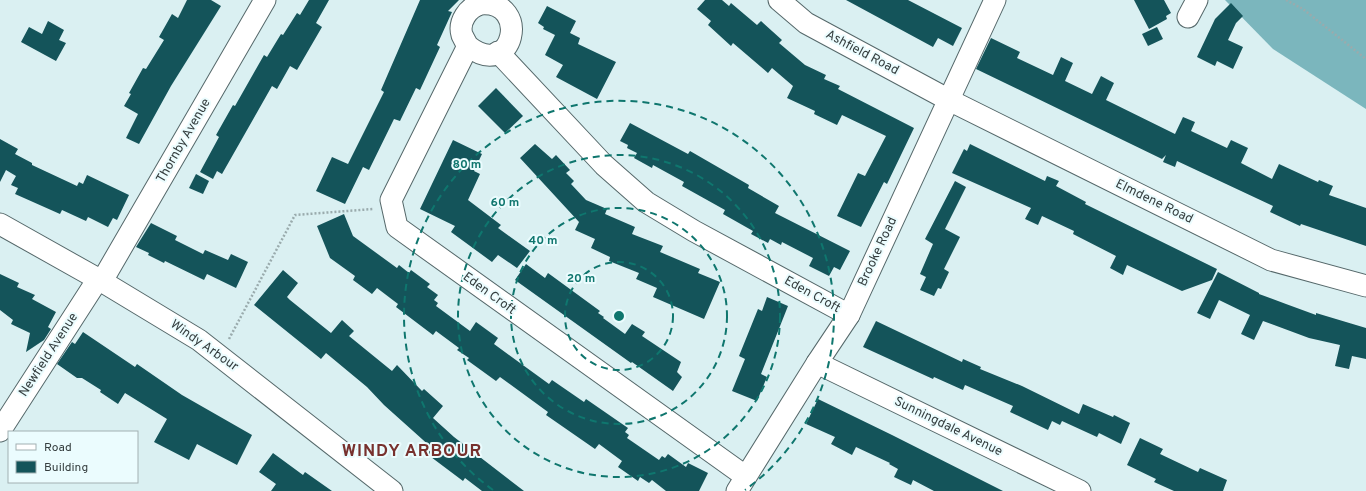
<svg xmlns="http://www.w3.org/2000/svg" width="1366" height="491" viewBox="0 0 1366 491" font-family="Overpass,sans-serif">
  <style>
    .forest { fill: #7bb6bd }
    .building { fill: #14545a }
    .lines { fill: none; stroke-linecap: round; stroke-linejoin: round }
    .minor-casing { stroke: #55686a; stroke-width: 23 }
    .path { stroke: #9aabad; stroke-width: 2.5; stroke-dasharray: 2 2; stroke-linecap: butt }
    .minor { stroke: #fff; stroke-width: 21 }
    .ring { fill: none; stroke: #0f766e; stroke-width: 2; stroke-dasharray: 7 5 }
    .labels { text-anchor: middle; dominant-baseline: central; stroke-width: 4; stroke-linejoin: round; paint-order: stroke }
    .street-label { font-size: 13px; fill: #353e3f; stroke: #ebfcfe }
    .district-label { font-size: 17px; font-weight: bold; letter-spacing: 1px; fill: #77312e; stroke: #ebfcfe }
    .centre { fill: #0f766e; stroke: #ebfcfe; stroke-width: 2 }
    .ring-label { font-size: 12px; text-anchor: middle; font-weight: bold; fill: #0f766e; stroke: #ebfcfe; stroke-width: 4; stroke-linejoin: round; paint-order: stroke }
  </style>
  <rect width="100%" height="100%" fill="#daf0f2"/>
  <polygon class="forest" points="1225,0 1366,0 1366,109 1273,49"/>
  <g class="building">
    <polygon points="187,0 211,0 221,6 171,86 139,144 126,138 138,114 124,106 131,94 129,93 143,68 146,69 164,40 159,37 172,14 178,18"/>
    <polygon points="309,0 329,0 316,23 322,27 297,70 290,66 277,89 272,86 222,174 217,171 213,179 200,172 219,137 216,135 233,105 235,106 264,55 267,57 281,34 283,35 297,13 300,15"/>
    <polygon points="420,0 459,0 448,11 452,12 437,45 440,47 420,90 416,88 400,121 394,119 369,170 363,167 345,204 316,191 332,157 348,164 384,92 381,90"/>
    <polygon points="705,0 722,0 729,6 731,3 757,25 761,21 782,40 779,43 805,65 826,75 824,79 840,86 838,89 914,128 887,184 884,182 861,227 837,216 858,173 865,176 886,136 842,115 837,125 814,114 815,111 787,98 793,86 772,68 768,73 733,43 731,46 708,25 711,21 697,9"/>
    <polygon points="846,0 908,0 962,28 953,46 938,38 933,47"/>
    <polygon points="1134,0 1164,0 1171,13 1166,16 1167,19 1149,29"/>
    <polygon points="1231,3 1243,16 1236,23 1228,40 1243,47 1233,69 1217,61 1215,66 1197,57 1215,19"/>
    <polygon points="547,6 576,21 570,33 580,38 578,44 616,62 597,99 556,77 563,65 545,55 555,35 543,29 544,27 538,23"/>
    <polygon points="48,21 64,30 59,40 66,43 56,61 21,42 29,27 42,34"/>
    <polygon points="1157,27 1163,39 1148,46 1142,34"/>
    <polygon points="991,38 1020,52 1017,58 1053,75 1061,57 1073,63 1065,81 1092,94 1101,76 1114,83 1106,100 1175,134 1183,117 1195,122 1191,131 1227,148 1231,140 1248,148 1241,163 1272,179 1279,164 1318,182 1319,180 1333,186 1329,195 1366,208 1366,246 1301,224 1300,226 1270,212 1273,206 1177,161 1175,167 1163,162 1166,155 1162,159 976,69"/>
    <polygon points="496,88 523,116 505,133 478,106"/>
    <polygon points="630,123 688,154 690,151 749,185 748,188 779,206 775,213 850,251 840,270 834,267 829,276 809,266 813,258 782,242 781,245 770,239 768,243 751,234 753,231 723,214 725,210 682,186 684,182 653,165 652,168 634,158 637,153 627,148 628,145 620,141"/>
    <polygon points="0,139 18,149 15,154 32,163 32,165 77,186 79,182 83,184 87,175 129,195 117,220 113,218 108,227 88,217 86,221 62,210 60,214 15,194 18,188 11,185 16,176 6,170 0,182"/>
    <polygon points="453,140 482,154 474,171 480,174 468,200 501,225 498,228 530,251 517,268 498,255 492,262 451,232 455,226 420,209"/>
    <polygon points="535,144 552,159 556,155 570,170 566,173 574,181 571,184 586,200 607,209 605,214 635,227 632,234 663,246 660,252 700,269 698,273 720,282 704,319 653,297 657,288 636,279 639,273 609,261 610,257 591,248 595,239 575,230 579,222 520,158"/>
    <polygon points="970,144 1045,181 1047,176 1059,181 1056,186 1086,202 1085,204 1217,269 1212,280 1182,291 1127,265 1123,275 1110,268 1116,256 1073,234 1074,231 1042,216 1038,225 1025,219 1031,208 952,173 964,149 967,151"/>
    <polygon points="196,174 209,181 203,194 189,188"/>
    <polygon points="955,181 966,187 945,229 960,237 944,269 949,272 941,289 938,288 934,296 920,290 926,277 920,274 933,244 925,239"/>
    <polygon points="344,214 353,236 397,268 399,265 409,273 411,270 430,284 427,287 438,295 434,300 438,303 436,306 470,331 476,322 498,338 494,344 549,384 552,380 584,402 586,399 628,428 625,432 629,435 627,438 659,460 662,456 665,458 668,454 686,467 688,463 708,473 699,491 666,491 652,480 649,483 640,477 638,481 618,467 622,461 599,444 595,449 546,415 548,412 500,377 496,381 467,360 469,358 457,350 459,348 436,331 433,335 396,307 398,304 377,288 372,294 353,280 355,276 330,258 317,226"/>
    <polygon points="151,223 177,236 175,240 203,254 205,250 228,260 231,254 248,262 236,288 207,274 204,280 165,261 164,263 148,255 149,253 136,247"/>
    <polygon points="526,264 545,278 548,273 600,311 598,313 604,317 603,318 625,334 632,324 645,332 642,336 681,362 677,372 682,377 673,391 632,362 631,363 515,280"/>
    <polygon points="283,270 298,283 287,297 290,300 331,333 342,320 354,331 349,336 392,371 397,365 422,391 424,389 443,406 433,418 454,437 524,491 482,491 465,478 463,481 427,454 432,448 384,405 367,387 326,353 321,359 254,305"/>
    <polygon points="1218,272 1259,293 1259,294 1286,304 1316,315 1316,313 1366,328 1366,359 1352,356 1349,369 1335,366 1340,345 1309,338 1263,321 1254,340 1241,334 1250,315 1219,300 1210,319 1197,313"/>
    <polygon points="0,274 19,283 17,287 35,295 32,299 56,312 48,327 51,329 44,340 26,352 30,333 11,324 13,320 0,310"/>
    <polygon points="767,297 788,306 761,374 767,377 757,401 732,391 745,359 739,356 758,309 762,311"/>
    <polygon points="876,321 962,362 963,359 981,367 980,369 1022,386 1079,414 1083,404 1113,417 1114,415 1130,423 1121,444 1099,433 1097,437 1062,421 1060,425 1052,421 1048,430 1010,412 1013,406 965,385 963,390 934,377 933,379 863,347"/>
    <polygon points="83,332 135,367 137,364 182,395 252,435 237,465 197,444 189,460 154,442 167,419 125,393 118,404 100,392 101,390 82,378 77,378 57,364 72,342 75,344"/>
    <polygon points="818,399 892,435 1003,491 934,491 913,480 911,485 894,477 898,469 889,464 890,463 856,447 852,455 831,444 835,437 806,424"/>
    <polygon points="1140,438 1163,449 1160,454 1198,472 1200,468 1227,480 1223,491 1174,491 1154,482 1156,479 1127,465"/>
    <polygon points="273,453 303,475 305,472 332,491 271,491 276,484 259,472"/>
  </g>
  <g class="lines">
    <g class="minor-casing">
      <g id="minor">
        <polyline points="779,0 806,23 949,100 1271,260 1366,286"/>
        <polyline points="1188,17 1197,0"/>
        <path d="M468,46c-2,-3 -4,-7 -6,-11 -4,-13 6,-28 19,-31 50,-4 33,78 -13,42l-77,154 6,27 348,249"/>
        <polyline points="498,52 604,165 646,202 694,231 849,315"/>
        <polyline points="0,224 98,279 199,340 392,491"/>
        <polyline points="102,281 265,0"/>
        <polyline points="817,363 1080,491"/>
        <polyline points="0,431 98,279"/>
        <polyline points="737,491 817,363 849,315 995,0"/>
      </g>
    </g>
    <g class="path">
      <polyline points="1286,0 1303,9 1366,59"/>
      <polyline points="229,339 295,215 373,209"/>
    </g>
    <use href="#minor" class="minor"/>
  </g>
  <g class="ring">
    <circle cx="619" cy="316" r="54"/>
    <circle cx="619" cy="316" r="108"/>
    <circle cx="619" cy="316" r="161"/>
    <path d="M493 490A215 215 0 1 1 745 490"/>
  </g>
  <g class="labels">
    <g class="street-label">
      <text transform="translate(862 53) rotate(28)">Ashfield Road</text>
      <text transform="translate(184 141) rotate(-60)">Thornby Avenue</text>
      <text transform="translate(1154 202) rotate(26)">Elmdene Road</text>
      <text transform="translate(878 252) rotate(-65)">Brooke Road</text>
      <text transform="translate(489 294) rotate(36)">Eden Croft</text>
      <text transform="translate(812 295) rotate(29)">Eden Croft</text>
      <text transform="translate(204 346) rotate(35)">Windy Arbour</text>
      <text transform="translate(49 355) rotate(-57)">Newfield Avenue</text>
      <text transform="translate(948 427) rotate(26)">Sunningdale Avenue</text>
    </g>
    <g class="district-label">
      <text x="412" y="452">WINDY ARBOUR</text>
    </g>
  </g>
  <circle cx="619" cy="316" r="6" class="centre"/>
  <g class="ring-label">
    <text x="467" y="168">80 m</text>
    <text x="505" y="206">60 m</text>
    <text x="543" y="244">40 m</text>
    <text x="581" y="282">20 m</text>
  </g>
  <rect x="8" y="431" width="130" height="52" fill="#ebfcfe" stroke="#a2b0b2"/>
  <rect x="16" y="444" width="20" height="6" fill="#ffffff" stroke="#a2b0b2"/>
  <text x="44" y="451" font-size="12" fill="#353e3f">Road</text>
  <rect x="16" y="461" width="20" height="12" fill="#14545a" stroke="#a2b0b2"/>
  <text x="44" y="471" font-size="12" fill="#353e3f">Building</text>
</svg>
